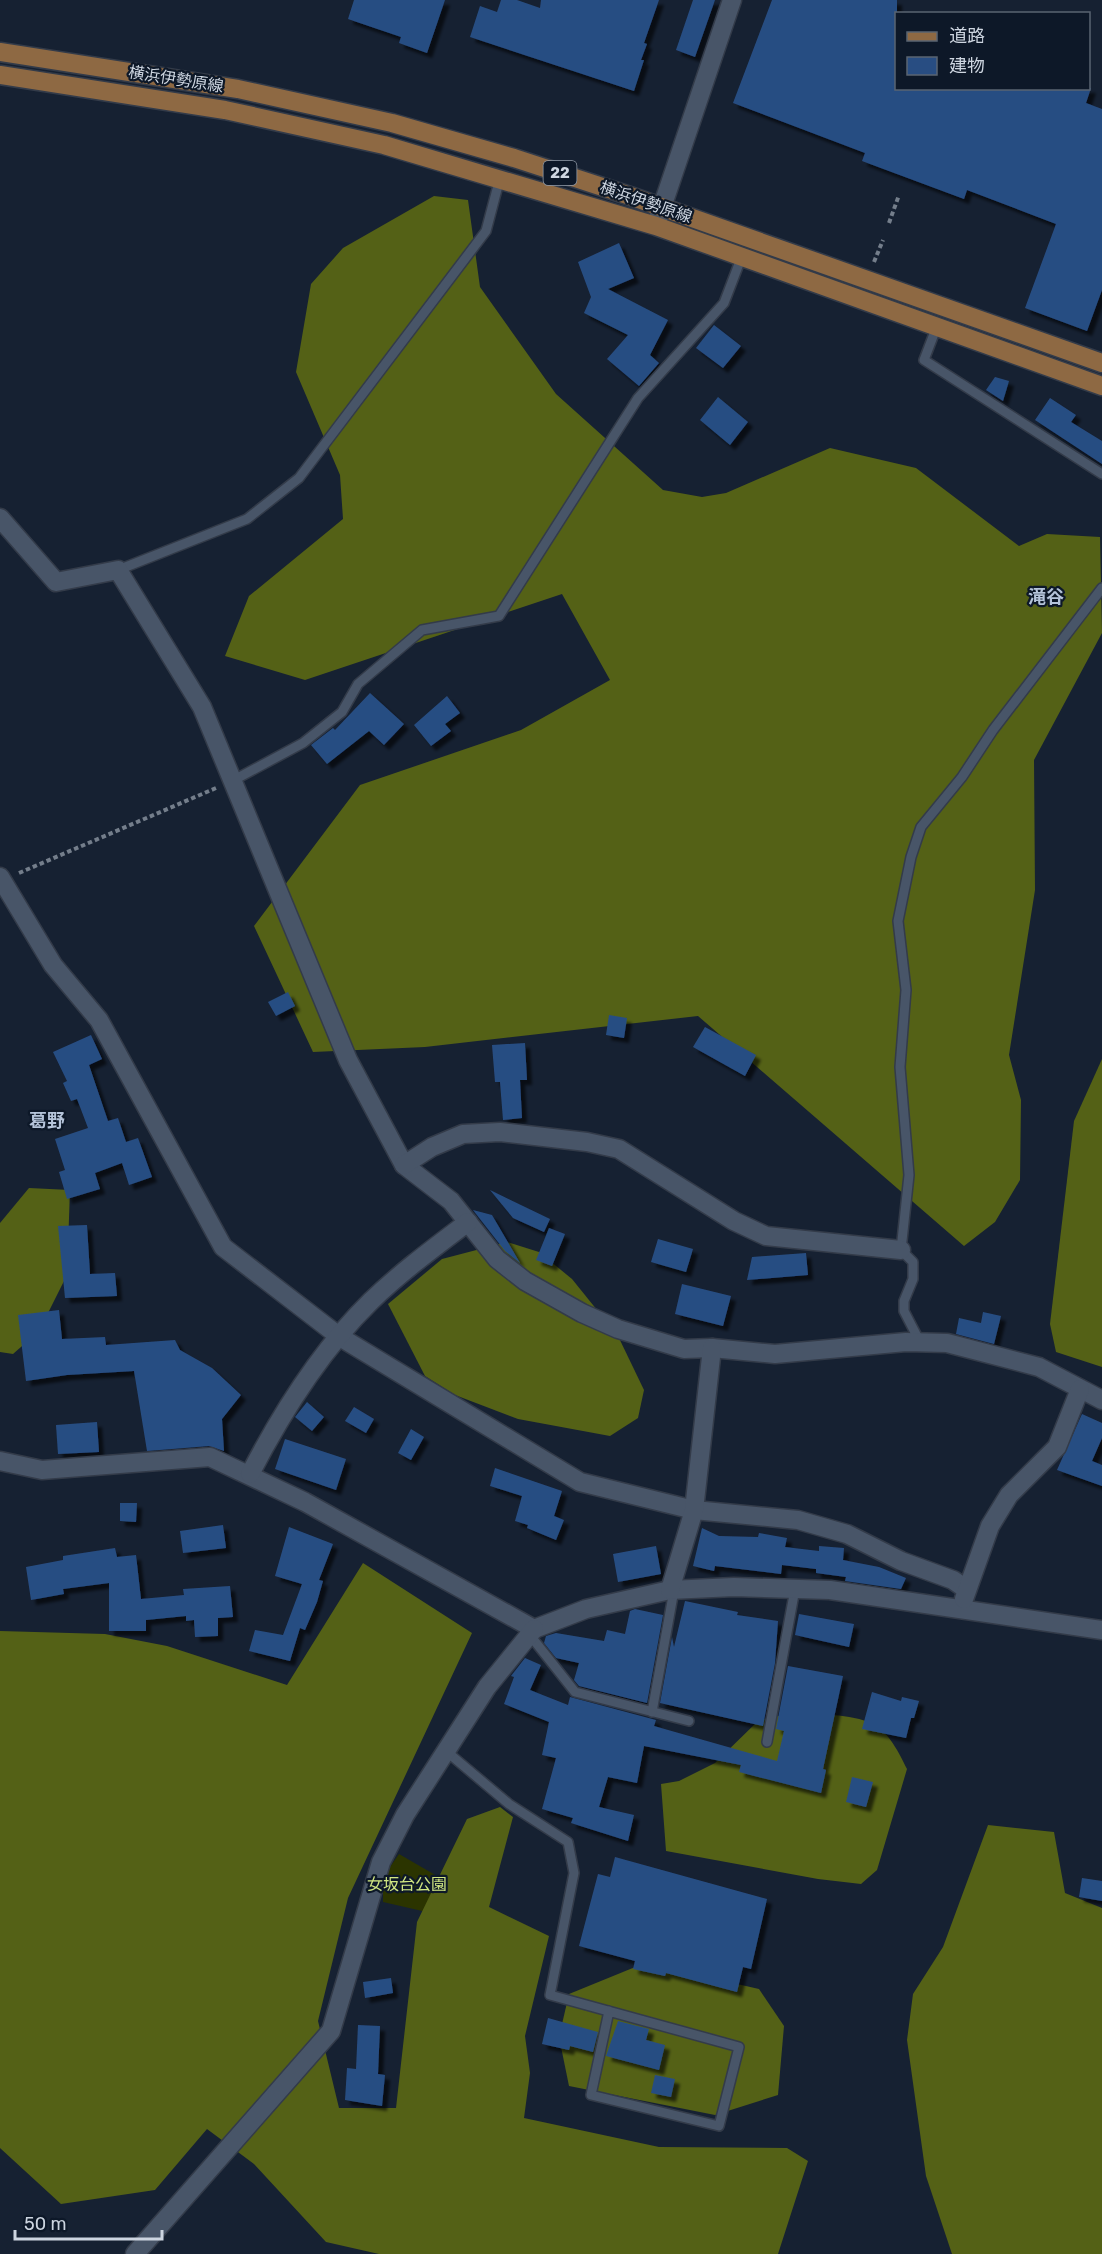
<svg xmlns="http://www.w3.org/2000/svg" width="1102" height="2254" viewBox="0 0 1102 2254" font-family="Rubik,'Noto Sans JP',sans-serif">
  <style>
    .green { fill: #2b3400 }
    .forest { fill: #546116 }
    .building { fill: #284d82; filter: url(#shadow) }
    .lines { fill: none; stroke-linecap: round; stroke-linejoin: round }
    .lane-casing { stroke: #333b49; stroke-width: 12 }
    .street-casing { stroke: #333b49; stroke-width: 21 }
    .primary-casing { stroke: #333b49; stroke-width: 21 }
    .path { stroke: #747e8b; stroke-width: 4; stroke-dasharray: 4.5 3; stroke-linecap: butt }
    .lane { stroke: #485568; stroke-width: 9 }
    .street { stroke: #485568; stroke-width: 18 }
    .primary { stroke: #8e6943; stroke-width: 18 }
    .labels { text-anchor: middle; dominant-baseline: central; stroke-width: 4.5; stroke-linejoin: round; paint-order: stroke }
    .shield { fill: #0d1828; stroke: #939ca9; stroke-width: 1.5 }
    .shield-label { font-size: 15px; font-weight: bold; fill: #cdd5e0 }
    .street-label { font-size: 16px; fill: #cdd5e0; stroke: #0d1828 }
    .park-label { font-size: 16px; fill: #d1e782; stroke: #0d1828 }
    .neighbourhood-label { font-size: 18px; font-weight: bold; fill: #b5c4da; stroke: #0d1828 }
  </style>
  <defs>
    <filter id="shadow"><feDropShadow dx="5" dy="5" stdDeviation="1.5" flood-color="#0009"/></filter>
  </defs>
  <rect width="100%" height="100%" fill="#162132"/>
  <polygon class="green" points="399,1854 456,1887 444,1916 383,1902 383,1877"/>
  <g class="forest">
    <polygon points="434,196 468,200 480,287 556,394 663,490 702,497 726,493 830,448 916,468 1019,546 1047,534 1100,537 1102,633 1034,760 1035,890 1009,1055 1021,1100 1020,1180 995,1222 964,1246 698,1016 425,1047 313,1052 254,926 360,785 521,730 610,680 562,594 305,680 225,656 249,596 343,519 340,475 296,372 311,284 343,248"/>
    <polygon points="1102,1059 1102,1367 1056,1352 1050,1324 1074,1121"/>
    <polygon points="29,1188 70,1190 67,1275 39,1331 13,1354 0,1352 0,1223"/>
    <polygon points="507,1242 539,1252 572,1279 618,1336 644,1390 638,1418 610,1436 518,1419 455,1395 425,1376 388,1304 442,1259"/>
    <polygon points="363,1563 472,1633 348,1898 318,2021 339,2108 396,2108 417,1922 467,1819 500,1807 513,1817 489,1907 549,1936 525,2036 530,2073 524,2118 659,2147 787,2148 808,2161 778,2254 379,2254 326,2242 254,2164 207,2129 155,2190 61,2204 0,2148 0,1631 105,1634 167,1646 287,1685"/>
    <path d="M793,1713c25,2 57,0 80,11 16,8 26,29 34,45l-30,101 -16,14 -43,-5 -152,-28 -5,-67 18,-3 36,-18 44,-43z"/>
    <polygon points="988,1825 1054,1832 1065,1893 1102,1908 1102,2254 952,2254 926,2176 907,2040 913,1994 943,1947"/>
    <polygon points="645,1963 759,1989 784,2026 778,2095 715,2115 569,2086 559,2037 569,1994"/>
  </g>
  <g class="building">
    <polygon points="354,0 445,0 427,53 399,43 401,37 348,19"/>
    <polygon points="501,0 517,0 540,8 541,0 659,0 644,43 647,44 641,60 644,60 634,91 470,37 480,6 497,12"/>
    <polygon points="693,0 715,0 695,57 676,50"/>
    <polygon points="772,0 897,0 897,88 1091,88 1086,103 1102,109 1102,290 1087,331 1025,308 1056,224 967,190 964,199 862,161 865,153 733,103"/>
    <polygon points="619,243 634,278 608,289 668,320 650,355 659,363 639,386 607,359 628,335 584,313 591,297 578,262"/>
    <polygon points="714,325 741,346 723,368 696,348"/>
    <polygon points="995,377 1009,381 1003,401 986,390"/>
    <polygon points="718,397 748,422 730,445 700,420"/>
    <polygon points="1050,398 1076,415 1071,422 1102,441 1102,464 1035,420"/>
    <polygon points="370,693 404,724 384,745 369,731 327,764 311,745 333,728 335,730"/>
    <polygon points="447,696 460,713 445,724 451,731 431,746 414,725"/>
    <polygon points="288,992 295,1006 276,1016 268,1002"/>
    <polygon points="609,1015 627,1018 624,1038 606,1035"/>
    <polygon points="705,1027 756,1055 745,1076 693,1047"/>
    <polygon points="91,1035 102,1059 89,1065 108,1121 118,1118 126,1142 138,1138 152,1177 129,1185 122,1163 95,1173 100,1189 67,1199 59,1172 65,1170 55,1139 88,1128 77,1099 71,1101 63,1083 67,1081 53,1052"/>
    <polygon points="525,1043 527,1080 520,1080 522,1118 503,1120 500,1082 495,1082 492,1045"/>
    <polygon points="490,1190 550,1219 544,1232 513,1218"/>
    <polygon points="473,1210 492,1215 520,1263 505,1251"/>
    <polygon points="87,1225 90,1274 115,1273 117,1296 65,1298 58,1226"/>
    <polygon points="549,1228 565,1234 552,1266 536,1260"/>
    <polygon points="658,1239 693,1249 686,1272 651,1262"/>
    <polygon points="806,1253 808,1275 747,1280 752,1257"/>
    <polygon points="682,1284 731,1296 723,1326 675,1314"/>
    <polygon points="59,1310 62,1339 105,1337 106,1345 175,1340 180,1350 212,1368 241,1395 222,1419 224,1451 209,1446 147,1451 134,1371 67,1375 26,1381 18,1315"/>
    <polygon points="983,1312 1001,1316 994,1344 956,1334 959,1318 981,1323"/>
    <polygon points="307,1402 324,1417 312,1431 295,1417"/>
    <polygon points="354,1407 374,1419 366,1433 345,1421"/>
    <polygon points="1082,1414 1102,1423 1102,1438 1092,1461 1102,1465 1102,1486 1057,1470"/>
    <polygon points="97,1422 99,1452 58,1454 56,1425"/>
    <polygon points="411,1429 424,1437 411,1460 398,1453"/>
    <polygon points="285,1439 346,1459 336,1490 275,1469"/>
    <polygon points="495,1468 562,1491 554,1516 564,1520 556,1540 527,1528 528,1525 515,1521 522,1496 490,1486"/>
    <polygon points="120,1503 137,1503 136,1522 120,1521"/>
    <polygon points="223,1525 226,1548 183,1553 180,1531"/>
    <polygon points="289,1527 333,1544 319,1580 323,1581 317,1602 305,1630 300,1628 290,1661 249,1651 255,1630 283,1635 302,1584 275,1576"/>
    <polygon points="702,1528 719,1536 758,1537 759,1533 787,1538 785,1547 819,1551 819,1546 844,1548 843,1560 879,1567 906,1578 901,1589 845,1581 846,1577 816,1573 816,1569 782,1565 781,1574 715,1566 714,1571 693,1566"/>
    <polygon points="656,1546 661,1574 618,1582 613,1554"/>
    <polygon points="115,1548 117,1557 136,1555 141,1599 184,1595 183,1589 230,1586 233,1617 218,1618 218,1636 195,1637 194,1620 186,1621 186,1616 146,1620 146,1631 109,1631 109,1583 63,1589 64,1594 31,1600 26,1567 63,1560 63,1556"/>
    <polygon points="685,1601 738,1612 737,1615 778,1621 775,1663 763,1726 660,1703 672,1637 674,1647"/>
    <polygon points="635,1609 663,1615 647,1703 579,1686 574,1680 579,1663 556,1658 544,1643 546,1636 556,1633 604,1641 607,1630 625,1634 630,1611"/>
    <polygon points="799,1614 854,1624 849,1647 795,1635"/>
    <polygon points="525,1658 541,1665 530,1690 568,1705 570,1697 656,1720 654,1726 777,1761 784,1731 776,1729 788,1666 843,1676 823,1769 826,1770 821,1793 739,1772 741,1765 644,1746 637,1783 608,1777 599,1807 634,1815 628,1841 571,1823 573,1818 542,1809 556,1758 542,1755 549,1722 504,1704 514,1677 511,1676"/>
    <polygon points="872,1692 901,1701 902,1697 919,1701 914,1718 911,1718 906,1738 862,1729"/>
    <polygon points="852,1777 873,1782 866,1807 846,1802"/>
    <polygon points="615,1857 767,1899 751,1969 743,1967 737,1992 666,1973 665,1976 633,1969 635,1961 579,1946 598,1874 610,1877"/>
    <polygon points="1082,1878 1102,1881 1102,1901 1079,1897"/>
    <polygon points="391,1978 393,1993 365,1998 363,1982"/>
    <polygon points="548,2018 598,2032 593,2052 570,2046 569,2050 542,2044"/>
    <polygon points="618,2021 649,2029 646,2040 665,2045 659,2070 606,2056"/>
    <polygon points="358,2025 380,2026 378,2074 385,2075 382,2106 345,2100 347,2068 356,2069"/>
    <polygon points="655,2075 675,2079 671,2097 651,2093"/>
  </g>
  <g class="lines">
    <g class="lane-casing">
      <g id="lane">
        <polyline points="937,326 924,360 1102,474"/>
        <polyline points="118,570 247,519 299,478 486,231 500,178"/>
        <polyline points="234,780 303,743 342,712 358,684 422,630 499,616 638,398 724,303 742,256"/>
        <polyline points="920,1342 904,1311 904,1301 913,1279 913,1262 901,1250 909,1175 900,1067 906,990 898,921 911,857 921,827 962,777 993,730 1102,588"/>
        <polyline points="529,1634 575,1692 689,1721"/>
        <polyline points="652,1712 674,1590"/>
        <polyline points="767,1742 795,1589"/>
        <polyline points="446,1751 509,1804 568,1842 574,1873 550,1995 739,2047 719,2126 591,2095 609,2011"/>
      </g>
    </g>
    <g class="street-casing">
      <g id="street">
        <polyline points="657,222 732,0"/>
        <polyline points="0,518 56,582 118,570 202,707 348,1060 404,1165 451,1201 497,1259 525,1281 582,1313 618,1329 684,1349 712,1348 775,1354 906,1342 947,1343 1039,1367 1102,1400"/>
        <polyline points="0,877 53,965 99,1020 223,1247 340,1337 580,1482 694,1510 798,1520 847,1534 901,1561 953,1580 966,1589"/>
        <polyline points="404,1165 432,1147 463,1134 500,1132 587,1142 619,1149 734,1221 766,1236 901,1250"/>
        <polyline points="0,1461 42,1470 210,1457 305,1502 534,1629 586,1609 670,1590 734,1587 830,1590 1102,1630"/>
        <path d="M250,1474c32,-62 71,-124 121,-173 30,-29 64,-54 97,-79"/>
        <polyline points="670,1590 694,1510 712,1348"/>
        <polyline points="964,1599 990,1526 1009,1495 1057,1447 1080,1389"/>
        <polyline points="135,2254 331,2031 381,1862 405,1815 487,1687 534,1629"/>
      </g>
    </g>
    <g class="primary-casing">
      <g id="primary">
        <polyline points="0,52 238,89 392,123 514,158 630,196 1102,363"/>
        <polyline points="0,75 225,110 384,145 656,226 1102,386"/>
      </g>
    </g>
    <g class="path">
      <polyline points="889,223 899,195"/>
      <polyline points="874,262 883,240"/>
      <polyline points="19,873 216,788"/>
    </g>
    <use href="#lane" class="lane"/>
    <use href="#street" class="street"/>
    <use href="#primary" class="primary"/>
  </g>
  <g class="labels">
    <rect class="shield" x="543.5" y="161" width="33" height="24" rx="4.5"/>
    <g class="shield-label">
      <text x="560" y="173">22</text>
    </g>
    <g class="street-label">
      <text transform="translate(176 79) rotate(9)">横浜伊勢原線</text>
      <text transform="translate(646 202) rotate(19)">横浜伊勢原線</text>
    </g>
    <g class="park-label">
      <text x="407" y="1884">女坂台公園</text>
    </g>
    <g class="neighbourhood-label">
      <text x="1046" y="597">滝谷</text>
      <text x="47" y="1121">葛野</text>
    </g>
  </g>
  <rect x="895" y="12" width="195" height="78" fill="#0d1828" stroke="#5a6472" stroke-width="1.5"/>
  <rect x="907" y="32" width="30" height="9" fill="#8e6943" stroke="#5a6472" stroke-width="1.5"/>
  <text x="949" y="42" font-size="18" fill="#cdd5e0">道路</text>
  <rect x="907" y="57" width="30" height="18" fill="#284d82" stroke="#5a6472" stroke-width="1.5"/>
  <text x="949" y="72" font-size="18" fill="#cdd5e0">建物</text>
  <path d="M15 2230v9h147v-9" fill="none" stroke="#cdd5e0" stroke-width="3"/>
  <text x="24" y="2230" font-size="18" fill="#cdd5e0" stroke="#0d1828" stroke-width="4.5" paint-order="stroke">50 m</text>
</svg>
